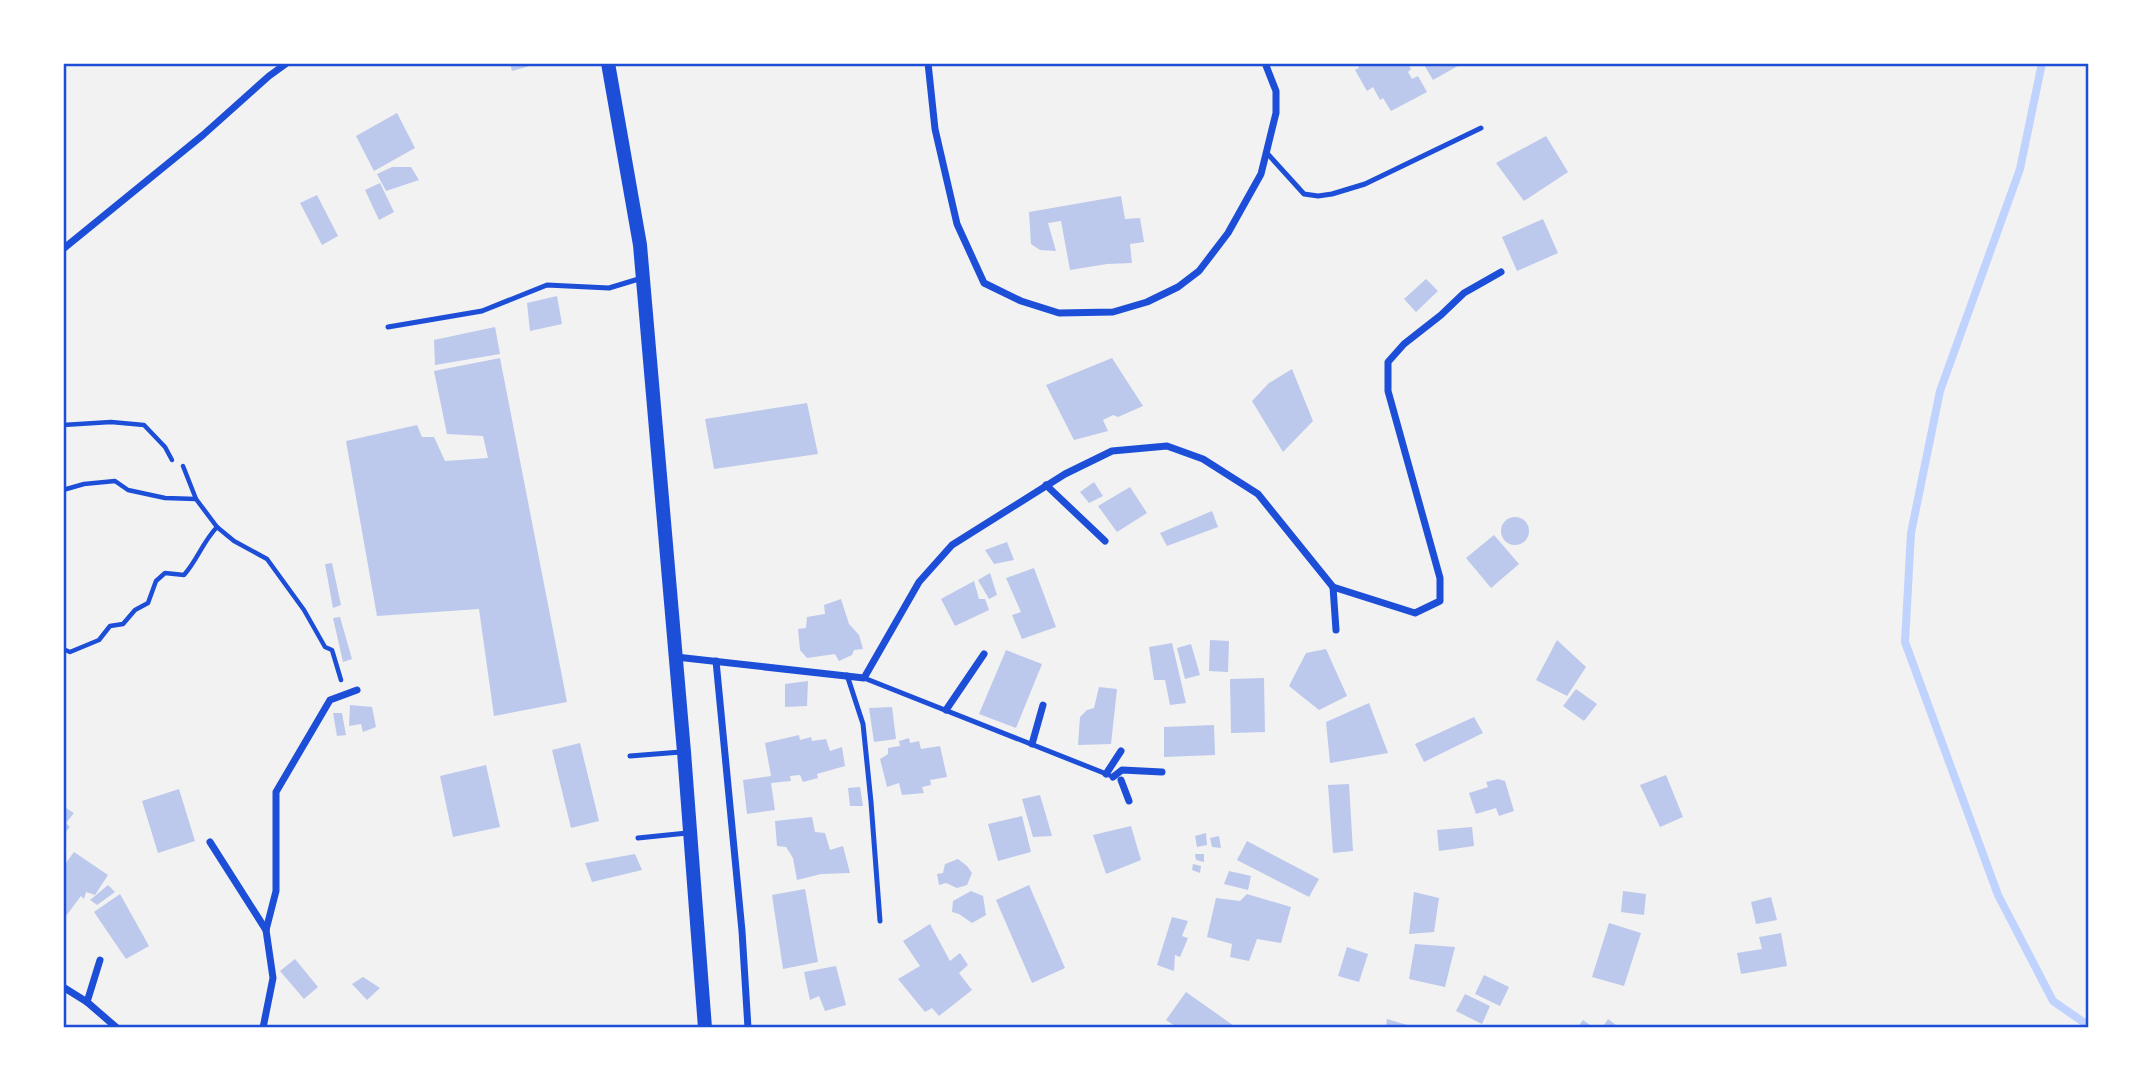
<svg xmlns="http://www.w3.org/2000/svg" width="2152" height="1091" viewBox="0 0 2152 1091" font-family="Signika,sans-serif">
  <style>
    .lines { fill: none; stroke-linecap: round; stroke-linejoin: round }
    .stream { stroke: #bfd3fe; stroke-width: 8 }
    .building { fill: #bdc9ec }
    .path { stroke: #1d4ed8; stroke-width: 4.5 }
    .service { stroke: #1d4ed8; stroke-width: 5 }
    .minor { stroke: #1d4ed8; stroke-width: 7 }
    .secondary { stroke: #1d4ed8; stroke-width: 14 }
    .neatline { fill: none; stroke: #1d4ed8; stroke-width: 2.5 }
  </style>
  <rect width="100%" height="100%" fill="#f2f2f2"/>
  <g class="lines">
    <polyline class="stream" points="2042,63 2020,169 1940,391 1911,533 1905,642 1998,895 2053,1001 2089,1026"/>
  </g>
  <g class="building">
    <polygon points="510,63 537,63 537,64 512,71"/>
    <polygon points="1357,63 1407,63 1411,69 1408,72 1412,79 1418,76 1427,92 1391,111 1383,98 1380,100 1373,87 1367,91 1355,70 1359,68"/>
    <polygon points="1423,63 1463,63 1433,80"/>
    <polygon points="397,113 415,148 374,171 356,136"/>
    <polygon points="1546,136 1568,172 1524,201 1496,163"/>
    <polygon points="392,167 411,167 419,180 386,191 377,174"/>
    <polygon points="380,183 394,212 379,220 365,190"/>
    <polygon points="317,195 338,236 322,245 300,203"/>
    <polygon points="1121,196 1125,219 1140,218 1144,242 1130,244 1132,263 1107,264 1070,270 1061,221 1048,223 1056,251 1040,250 1031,244 1029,212"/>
    <polygon points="1543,219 1558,253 1517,271 1502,237"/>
    <polygon points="1426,279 1438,291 1416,312 1404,299"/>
    <polygon points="557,296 562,324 530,331 527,303"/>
    <polygon points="495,327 500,354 435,365 434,340"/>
    <polygon points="500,358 567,702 494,716 479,609 377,616 346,441 417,425 422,437 434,437 445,461 488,458 483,436 447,434 434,371"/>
    <polygon points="1112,358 1143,406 1118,417 1113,415 1103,420 1108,431 1074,440 1046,385"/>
    <polygon points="1292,369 1313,421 1283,452 1252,401 1269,383"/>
    <polygon points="807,403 818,454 714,469 705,419"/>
    <polygon points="1094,482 1103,496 1089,503 1080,492"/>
    <polygon points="1130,487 1147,513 1117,532 1098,506"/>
    <polygon points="1212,511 1218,527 1167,546 1160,533"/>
    <circle cx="1515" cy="531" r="14"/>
    <polygon points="1494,535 1519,564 1491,588 1466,558"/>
    <polygon points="1007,542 1014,560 994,564 985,550"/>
    <polygon points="332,563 341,605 333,608 325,564"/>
    <polygon points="1034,568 1056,627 1022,639 1012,615 1021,612 1006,578"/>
    <polygon points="990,573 997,595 989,599 978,580"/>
    <polygon points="974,581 979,599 985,599 989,610 955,626 941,599"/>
    <polygon points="841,599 849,624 859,635 863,649 854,650 852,655 839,661 835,654 807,658 800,650 798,629 806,628 807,617 825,614 824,605"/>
    <polygon points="340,617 352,659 343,662 333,618"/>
    <polygon points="1210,640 1229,641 1228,672 1209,671"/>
    <polygon points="1557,640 1586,667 1567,696 1536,680"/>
    <polygon points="1172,643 1186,703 1170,705 1165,680 1154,680 1149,647"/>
    <polygon points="1191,644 1200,675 1185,679 1177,648"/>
    <polygon points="1326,649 1347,696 1319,710 1289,686 1306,653"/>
    <polygon points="1006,650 1042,664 1016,728 979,714"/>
    <polygon points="1264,678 1265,732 1231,733 1230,679"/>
    <polygon points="808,681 807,706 785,707 785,684"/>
    <polygon points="1099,687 1117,689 1111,744 1078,745 1080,717 1087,710 1094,708"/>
    <polygon points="1576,689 1597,704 1584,721 1563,706"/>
    <polygon points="1369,703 1388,753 1330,763 1326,722"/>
    <polygon points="350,705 372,707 376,727 363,732 361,724 349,726"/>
    <polygon points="892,707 896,739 874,742 869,708"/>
    <polygon points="333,713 342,713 346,735 337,736"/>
    <polygon points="1474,717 1483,733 1424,762 1415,744"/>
    <polygon points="1214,725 1215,755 1164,757 1164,727"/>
    <polygon points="799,735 800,740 811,737 812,741 826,739 830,751 842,747 845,766 817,774 818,778 803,782 800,775 790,776 791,781 771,783 775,810 747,814 743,780 771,776 765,743"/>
    <polygon points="909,738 910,743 919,741 921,749 940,746 947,777 930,780 931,785 922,787 924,793 902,795 899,783 887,787 880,759 888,754 888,748 900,746 899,741"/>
    <polygon points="580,743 599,821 571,828 552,750"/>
    <polygon points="486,765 500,827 453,837 440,776"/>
    <polygon points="1666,775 1683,817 1660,827 1640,785"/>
    <polygon points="1498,779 1505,781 1514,811 1499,816 1496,808 1476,814 1469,793 1488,787 1486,782"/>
    <polygon points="1349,784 1353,851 1333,853 1328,785"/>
    <polygon points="860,787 863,806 850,806 848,788"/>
    <polygon points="179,789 195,841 158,853 142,801"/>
    <polygon points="1040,795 1052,836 1033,837 1022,799"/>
    <polygon points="63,806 74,813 66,823 70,827 63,835"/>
    <polygon points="1022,816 1031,852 998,861 988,824"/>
    <polygon points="812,817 815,832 825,833 830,850 843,846 850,873 821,874 797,880 793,858 786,847 777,846 775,821"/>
    <polygon points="1131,826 1141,860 1106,874 1093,835"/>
    <polygon points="1472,827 1474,846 1439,851 1437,830"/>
    <polygon points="1206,833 1207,845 1197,847 1195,836"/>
    <polygon points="1219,836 1221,848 1212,847 1210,838"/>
    <polygon points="1247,841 1319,879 1309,897 1237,860"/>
    <polygon points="74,852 108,875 95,895 86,892 84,899 81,896 63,920 63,867"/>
    <polygon points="635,854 642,870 592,882 585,863"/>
    <polygon points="1195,854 1204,854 1204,862 1196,860"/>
    <polygon points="958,859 967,866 972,873 967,885 957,888 946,883 939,885 937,874 943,873 945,864"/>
    <polygon points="1193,864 1201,866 1200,873 1192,870"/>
    <polygon points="1229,871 1251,876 1248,890 1224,884"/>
    <polygon points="108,885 115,892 97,905 90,900"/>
    <polygon points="1029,885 1065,968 1032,983 996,900"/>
    <polygon points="805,889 818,962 783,969 772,895"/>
    <polygon points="971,891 983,896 986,915 972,923 959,914 952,912 953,901"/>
    <polygon points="1623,891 1646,894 1644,915 1621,912"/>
    <polygon points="1414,892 1439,898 1434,932 1409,934"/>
    <polygon points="120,894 149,946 126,959 94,912"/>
    <polygon points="1247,894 1291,907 1281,943 1257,939 1249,961 1230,957 1232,944 1207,937 1216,898 1240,901"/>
    <polygon points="1771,897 1777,920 1756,924 1751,902"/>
    <polygon points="1172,917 1188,921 1182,936 1188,938 1180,957 1175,955 1174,971 1157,965"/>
    <polygon points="1609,923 1641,933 1624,986 1592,977"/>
    <polygon points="930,924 950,961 960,953 968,965 959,973 972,990 939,1016 932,1008 925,1012 898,979 920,966 903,941"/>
    <polygon points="1781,933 1787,966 1741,974 1737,953 1762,949 1759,937"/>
    <polygon points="1415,944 1455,947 1445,987 1409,979"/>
    <polygon points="1347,947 1368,954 1359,982 1338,976"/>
    <polygon points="295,959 318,987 304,999 280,971"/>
    <polygon points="836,966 846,1005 825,1011 819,996 810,1000 804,972"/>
    <polygon points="1484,975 1509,987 1500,1006 1475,994"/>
    <polygon points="363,977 380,988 367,1000 352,984"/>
    <polygon points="1186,992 1237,1028 1178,1028 1166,1020"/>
    <polygon points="1465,994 1490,1006 1482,1024 1456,1011"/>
    <polygon points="1387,1019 1414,1027 1414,1028 1386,1028"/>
    <polygon points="1608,1019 1620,1028 1602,1028"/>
    <polygon points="1583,1020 1594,1028 1577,1028"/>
  </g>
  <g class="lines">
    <g class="path">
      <polyline points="63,425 111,422 144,425 165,447 172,460"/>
      <polyline points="183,466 196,499 217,527 234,541 267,559 304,610 325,647 332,650 341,680"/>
      <polyline points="63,490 84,484 115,481 128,490 165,498 196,499"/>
      <path d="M63,649l7,3 29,-12 11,-14 13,-2 12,-14 13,-7 8,-22 9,-8 19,2c14,-16 18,-32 33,-48"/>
    </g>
    <g class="service">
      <polyline points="1266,152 1304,194 1318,196 1332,194 1365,184 1481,128"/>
      <polyline points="388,327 482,311 547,285 609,288 642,278"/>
      <polyline points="847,675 863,724 871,802 880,921"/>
      <polyline points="864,678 1109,775"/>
      <polyline points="630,756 681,752"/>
      <polyline points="638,838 687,833"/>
    </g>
    <g class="minor">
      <polyline points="928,63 935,129 957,224 984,283 1021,301 1059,313 1113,312 1147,302 1178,287 1199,271 1228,233 1261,174 1276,113 1276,91 1265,63"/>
      <polyline points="63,249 203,135 269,76 287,63"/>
      <polyline points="1046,485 1105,541"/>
      <polyline points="1333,587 1415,613 1440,601 1440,578 1388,391 1388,362 1404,344 1441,315 1464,293 1501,272"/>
      <polyline points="676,657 864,678 919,582 952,545 1065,474 1112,451 1167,446 1203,459 1258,494 1333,587 1336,630"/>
      <polyline points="716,661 742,931 748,1028"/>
      <polyline points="946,710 984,654"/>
      <polyline points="1032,744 1043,705"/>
      <polyline points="1106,774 1121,751"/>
      <polyline points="1113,777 1122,770 1162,772"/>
      <polyline points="1121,780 1129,801"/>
      <polyline points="210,842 266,930"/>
      <polyline points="63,987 87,1002 117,1028"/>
      <polyline points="87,1002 100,960"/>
      <polyline points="263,1028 273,978 266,930 276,891 276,792 330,700 357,690"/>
    </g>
    <polyline class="secondary" points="608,63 640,245 684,752 705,1028"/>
  </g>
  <rect width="2152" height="1091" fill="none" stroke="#ffffff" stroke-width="130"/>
  <rect x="65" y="65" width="2022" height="961" class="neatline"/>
</svg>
